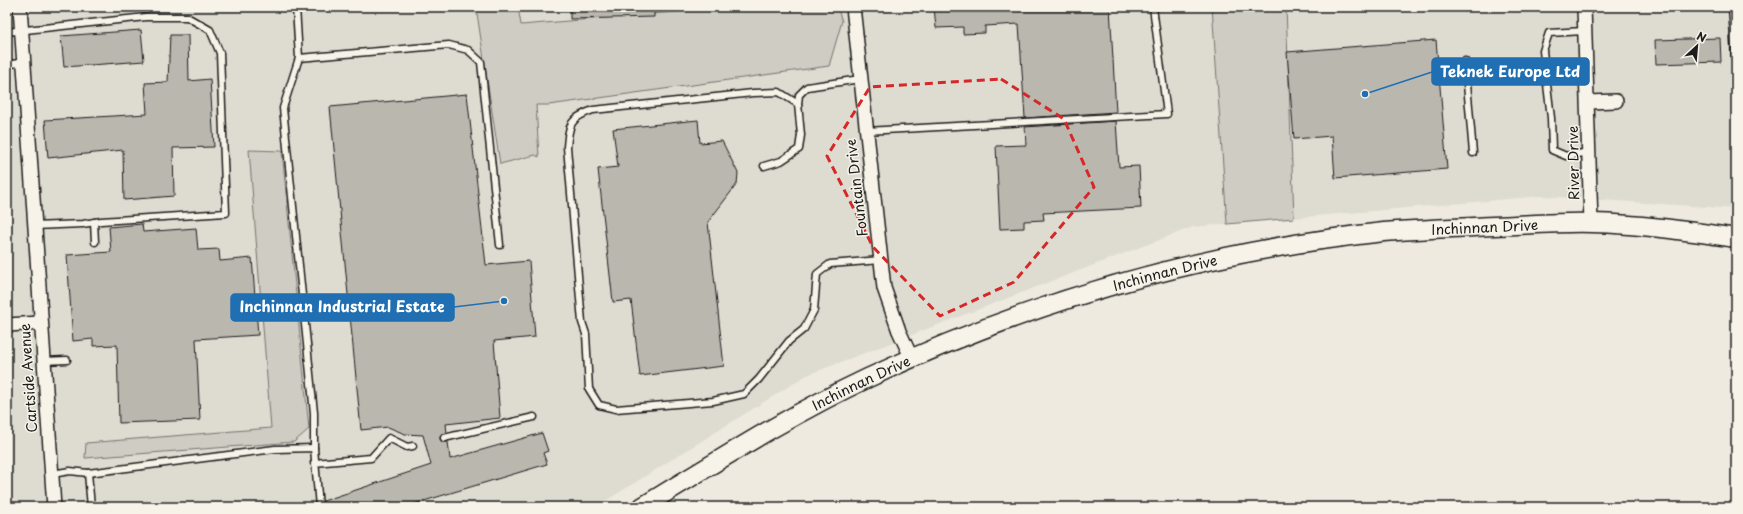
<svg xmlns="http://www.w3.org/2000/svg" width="1743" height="514" viewBox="0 0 1743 514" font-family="'Playpen Sans',sans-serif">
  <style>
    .built { fill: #dedbd1 }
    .green { fill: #cfccc3; stroke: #767470 }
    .building { fill: #bab7af; stroke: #1c1c1c }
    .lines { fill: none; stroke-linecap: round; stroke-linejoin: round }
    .lane-casing { stroke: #1c1c1c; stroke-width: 9 }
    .street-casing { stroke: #1c1c1c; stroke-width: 16 }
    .secondary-casing { stroke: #1c1c1c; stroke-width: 21 }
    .lane { stroke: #f7f3e8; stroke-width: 6 }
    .street { stroke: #f7f3e8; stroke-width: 13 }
    .secondary { stroke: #f7f3e8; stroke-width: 18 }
    .marked { fill: none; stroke: #d62828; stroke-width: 3; stroke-dasharray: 8 5; stroke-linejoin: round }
    .labels { text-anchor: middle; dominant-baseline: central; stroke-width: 3; stroke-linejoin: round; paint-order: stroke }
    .street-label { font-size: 14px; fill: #1c1c1c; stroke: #f7f3e8 }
    .leader { fill: none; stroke: #1f6fb2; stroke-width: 1.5 }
    .callout-dot { fill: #1f6fb2; stroke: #f7f3e8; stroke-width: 1.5 }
    .callout { fill: #1f6fb2; stroke: #1f6fb2; stroke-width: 1.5 }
    .callout-label { font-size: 15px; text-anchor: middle; font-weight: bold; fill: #fff }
  </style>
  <rect width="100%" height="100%" fill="#eeeae0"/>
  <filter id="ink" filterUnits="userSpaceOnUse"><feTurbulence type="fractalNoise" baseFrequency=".025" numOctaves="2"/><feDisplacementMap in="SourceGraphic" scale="8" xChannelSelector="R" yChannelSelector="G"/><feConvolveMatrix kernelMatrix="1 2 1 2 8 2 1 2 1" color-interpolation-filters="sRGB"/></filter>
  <g filter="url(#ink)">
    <polygon class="built" points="7,7 1736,7 1736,209 1542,196 1193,227 807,375 596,507 7,507"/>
    <g class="green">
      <polygon points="476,7 518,7 521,25 734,7 837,7 842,21 829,66 549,105 536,105 539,157 535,155 500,164"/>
      <polygon points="1212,7 1286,7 1294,218 1227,224"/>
      <polygon points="249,150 282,151 309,429 294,442 85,458 86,443 271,428"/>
    </g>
    <g class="building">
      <polygon points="570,7 654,7 654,17 570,19"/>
      <polygon points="934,7 1110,7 1116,112 1025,118 1019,24 985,26 985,33 963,34 963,27 936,28"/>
      <polygon points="141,30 144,61 64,67 61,36"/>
      <polygon points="170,35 188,35 189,81 210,79 214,147 173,148 174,196 124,200 123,150 48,158 45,120 147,114 145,83 168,82"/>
      <polygon points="1720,38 1721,62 1656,64 1655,40"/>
      <polygon points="1436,40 1447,169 1335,178 1332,136 1294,139 1287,52"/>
      <polygon points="467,94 486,265 529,261 535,337 494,341 500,418 446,424 447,433 441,434 440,439 442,442 448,442 450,459 542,433 548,451 543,453 547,464 404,507 323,507 323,501 431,465 423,435 405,434 388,427 361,430 330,107"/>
      <polygon points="698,120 700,143 722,141 738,173 737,184 708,222 724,366 640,376 631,300 613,302 598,169 618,167 613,129"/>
      <polygon points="1116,121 1119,167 1139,166 1141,208 1043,213 1044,220 1024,221 1024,228 1000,229 996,146 1026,145 1025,127"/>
      <polygon points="142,224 143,232 196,228 198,250 219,249 220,261 252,258 258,335 196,339 200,420 119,423 117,345 93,346 93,339 73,341 67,255 111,252 109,227"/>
    </g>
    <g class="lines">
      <g class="lane-casing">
        <g id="lane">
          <polyline points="296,7 299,58 449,45 468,50 481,62 500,245"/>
          <polyline points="1732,7 1736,70"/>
          <polyline points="1584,31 1549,33 1543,51 1551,118 1552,150 1566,156 1589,152"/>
          <polyline points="7,32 146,17 187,17 210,30 220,53 226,213 101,221 83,224 34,226"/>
          <polyline points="299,58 283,108 314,413 314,448"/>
          <polyline points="1465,61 1473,153"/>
          <polyline points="7,64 25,63"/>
          <path d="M798,104l-19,-12 -26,1 -160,17c-23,8 -24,14 -26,37l15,175 4,12 3,55 10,16 17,4 97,-8 31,-7 15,-15 30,-38 15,-12 10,-19 3,-36 13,-10 51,-4"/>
          <polyline points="866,131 1167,114 1153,7"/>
          <polyline points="764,166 781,161 799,149 801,135 798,104 799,95 807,87 860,79"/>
          <polyline points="94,222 95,242"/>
          <polyline points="43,361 67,360"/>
          <polyline points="444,438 534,417"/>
          <polyline points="314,463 371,458 389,438 407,447 413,446"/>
          <polyline points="88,473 91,507"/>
          <polyline points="52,474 70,471 88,473 275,449 314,448 319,507"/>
        </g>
      </g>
      <g class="street-casing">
        <g id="street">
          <polyline points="20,7 54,507"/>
          <polyline points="853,7 884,288 899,331 912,359"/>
          <polyline points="1584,7 1591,223"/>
          <polyline points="1588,102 1616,101"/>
          <polyline points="7,325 40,323"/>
        </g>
      </g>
      <g class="secondary-casing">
        <g id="secondary">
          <path id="s1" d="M642,507c74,-45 147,-92 226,-129 162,-76 337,-127 516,-146 36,-3 73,-4 110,-6 32,-1 65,-4 98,-3 48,1 96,8 144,15"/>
        </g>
      </g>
      <use href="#lane" class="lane"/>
      <use href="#street" class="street"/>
      <use href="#secondary" class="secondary"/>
    </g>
  </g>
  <path class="marked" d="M1001,79l63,40 30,68 -80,95 -74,34 -67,-69 -46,-91 43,-69z"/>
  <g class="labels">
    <g class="street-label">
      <text transform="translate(1573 163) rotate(-91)">River Drive</text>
      <text transform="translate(856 188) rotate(-97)">Fountain Drive</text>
      <text stroke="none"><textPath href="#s1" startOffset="900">Inchinnan Drive</textPath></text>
      <text stroke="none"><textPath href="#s1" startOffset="576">Inchinnan Drive</textPath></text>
      <text transform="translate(28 378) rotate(-94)">Cartside Avenue</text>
      <text stroke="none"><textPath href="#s1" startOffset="252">Inchinnan Drive</textPath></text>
    </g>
  </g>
  <path class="leader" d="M1365 94L1432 72M504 301L454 307"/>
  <g class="callout-dot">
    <circle cx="1365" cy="94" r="4"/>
    <circle cx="504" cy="301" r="4"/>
  </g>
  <g class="callout">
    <rect x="1432" y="58" width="157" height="27" rx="4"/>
    <rect x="231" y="294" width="223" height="27" rx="4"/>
  </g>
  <g class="callout-label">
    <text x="1510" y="77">Teknek Europe Ltd</text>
    <text x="342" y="312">Inchinnan Industrial Estate</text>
  </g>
  <rect width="1743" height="514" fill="none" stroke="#f7f3e8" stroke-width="24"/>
  <rect x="12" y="12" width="1719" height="490" fill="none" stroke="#1c1c1c" stroke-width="1.5" filter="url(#ink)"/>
  <g transform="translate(1697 46) rotate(26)" stroke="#f7f3e8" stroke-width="3" paint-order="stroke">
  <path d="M0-3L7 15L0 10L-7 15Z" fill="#1c1c1c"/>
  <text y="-6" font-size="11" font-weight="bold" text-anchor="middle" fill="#1c1c1c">N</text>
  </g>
</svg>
